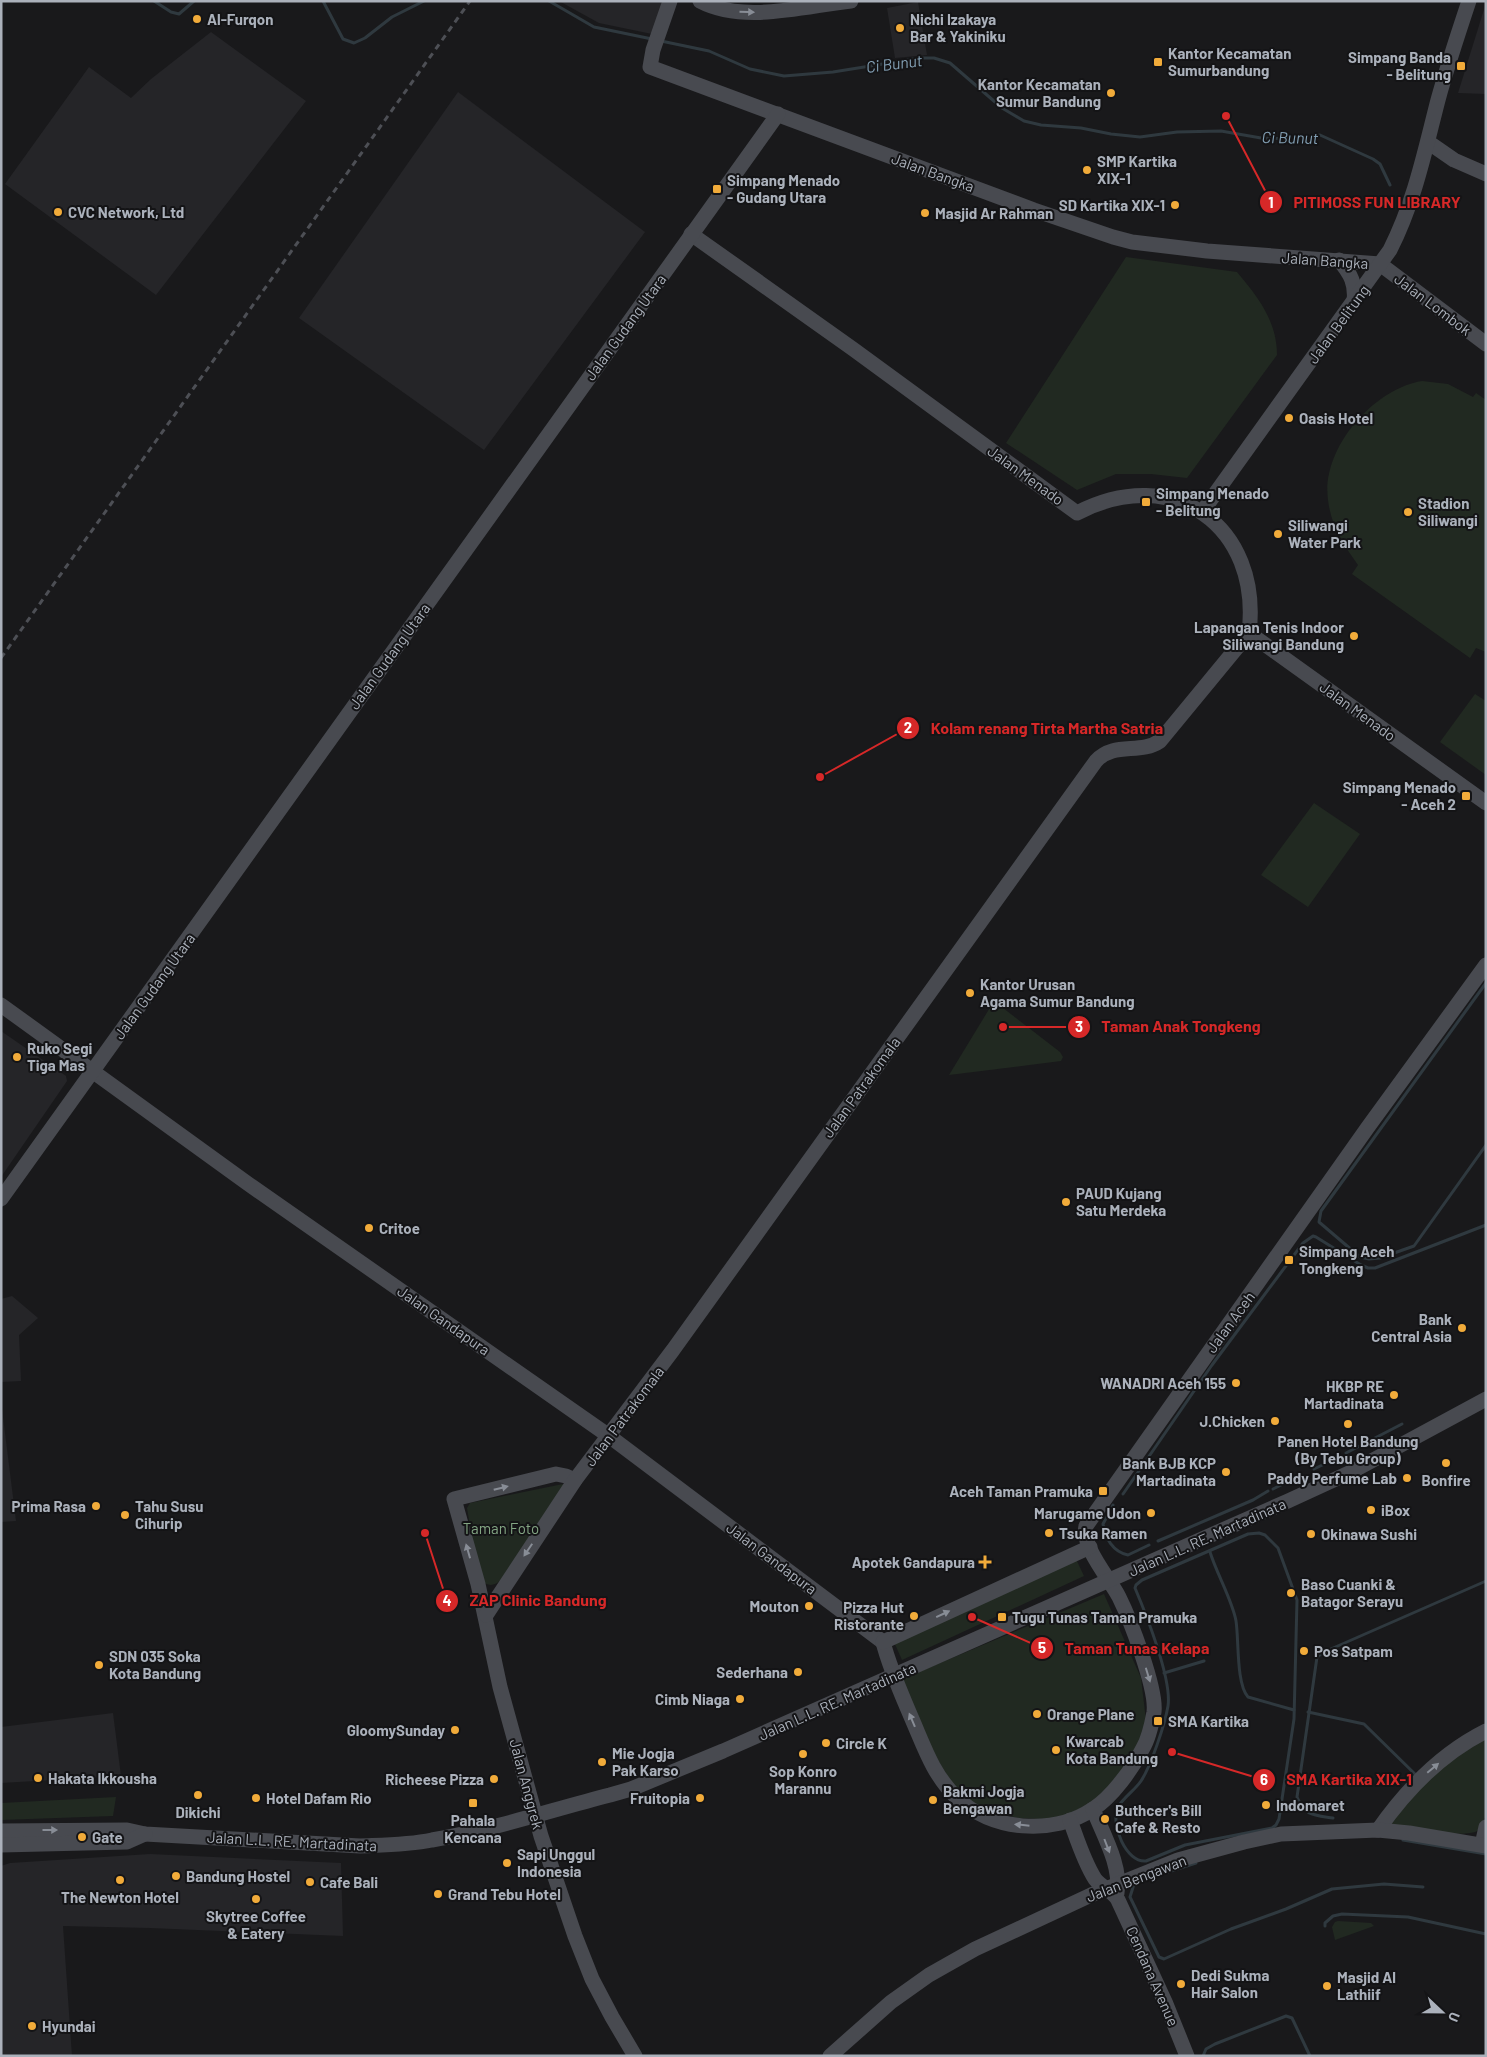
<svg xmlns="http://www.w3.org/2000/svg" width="1487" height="2057" viewBox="0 0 1487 2057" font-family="Barlow,sans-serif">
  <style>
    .built { fill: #252528 }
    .green { fill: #212921 }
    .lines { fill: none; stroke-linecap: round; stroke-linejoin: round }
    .stream { stroke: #2f393f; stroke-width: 3 }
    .secondary { stroke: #484a50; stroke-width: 15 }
    .rail { stroke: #4d4f55; stroke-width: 3; stroke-dasharray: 6 5; stroke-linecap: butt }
    .oneway { fill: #888d96 }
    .poi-dot { fill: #f1ab3a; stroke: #141416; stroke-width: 2 }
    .labels { text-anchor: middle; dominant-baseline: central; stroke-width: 4; stroke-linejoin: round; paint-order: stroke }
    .poi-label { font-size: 15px; font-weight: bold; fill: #abb1bb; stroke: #141416; text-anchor: start }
    .street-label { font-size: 15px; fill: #abb1bb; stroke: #141416 }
    .park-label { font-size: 15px; fill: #83a583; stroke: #141416 }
    .water-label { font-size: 16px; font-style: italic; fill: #83a0b5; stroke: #141416 }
    .leader { fill: none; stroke: #d62828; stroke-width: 2 }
    .callout-dot { fill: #d62828; stroke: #141416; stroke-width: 2 }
    .mark-label { font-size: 15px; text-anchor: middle; font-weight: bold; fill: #fff }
    .callout-label { font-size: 16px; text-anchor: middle; font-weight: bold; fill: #d62828; stroke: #141416; stroke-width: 4; stroke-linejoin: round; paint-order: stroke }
  </style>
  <rect width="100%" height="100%" fill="#19191b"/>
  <g class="built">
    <polygon points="559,1 663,1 652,34 599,23"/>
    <polygon points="918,2 927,55 895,58 887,8"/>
    <polygon points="1486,3 1486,94 1458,93"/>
    <polygon points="211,32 306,101 156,295 5,184 89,67 131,98 151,79"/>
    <polygon points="458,92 645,232 484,450 299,318"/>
    <polygon points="1,1031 66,1076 67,1081 1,1177"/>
    <polygon points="12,1296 38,1318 19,1335 21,1381 1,1382 1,1299"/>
    <polygon points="1,1401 16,1521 1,1522"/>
    <polygon points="113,1713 121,1776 1,1783 1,1727"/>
    <polygon points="150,1854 341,1863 343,1936 150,1928 63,1926 72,2056 2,2056 1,1866 10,1863"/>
  </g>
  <g class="green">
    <path d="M1126,257l111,15c21,25 40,49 40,83l-90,123 -36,-4h-35l-39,16 -71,-47z"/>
    <path d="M1422,381l26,3 25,13 3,-4 10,7v252l-10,-4 -6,10 -118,-84 6,-9c-14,-20 -27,-39 -30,-65 -7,-51 45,-111 94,-119z"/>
    <polygon points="1475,694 1486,701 1486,775 1440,742"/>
    <polygon points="1314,803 1360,834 1308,907 1261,875"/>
    <polygon points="994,1001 1060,1052 1063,1057 1061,1061 949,1075"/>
    <path d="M563,1484l1,5 -63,91c-8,7 -13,6 -22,0l-12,-72 3,-5z"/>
    <polygon points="1076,1559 1084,1576 902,1660 894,1642"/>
    <polygon points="1104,1594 1141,1678 1147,1729 1136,1756 1091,1813 1062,1820 1018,1818 982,1809 966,1798 952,1783 926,1741 902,1679"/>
    <path d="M1486,1737v79c-4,5 -5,14 -11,16 -15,5 -63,-2 -80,-3l-4,-4v-7l35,-39z"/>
    <polygon points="116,1797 113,1816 1,1820 1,1803"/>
    <polygon points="1338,1921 1371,1923 1374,1926 1335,1940 1332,1927 1335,1922"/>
  </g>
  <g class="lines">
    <g class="stream">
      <polyline points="154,1 171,12 179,14 194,1"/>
      <polyline points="323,1 343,39 354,43 365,38 392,17 424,1"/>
      <polyline points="549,1 594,27 652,39"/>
      <polyline points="661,41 709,51 750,69 784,76 833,72 920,58 934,58 950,63 1002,108 1024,121 1041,125 1081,128 1111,134 1140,137 1177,132 1221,131 1261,138 1299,139 1320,135 1373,159 1380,164 1390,185"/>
      <polyline points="1486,983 1321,1211 1319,1222 1360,1257 1369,1259 1380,1258 1414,1246 1486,1145"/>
      <polyline points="1346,1453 1402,1424"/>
      <polyline points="1314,1469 1337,1458"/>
      <polyline points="1273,1489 1299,1476"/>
      <polyline points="1123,1494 1212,1365 1303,1243 1313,1236 1316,1237 1361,1265 1368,1268 1375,1268 1486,1225"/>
      <path d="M1113,1505l-10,19c2,14 10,28 25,31l21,-10"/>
      <path d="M1259,1533l6,2 13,13 19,52 -3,119 -15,100 -3,6 -4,3 -87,17 -39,16c-20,2 -36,-37 -28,-54 5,-9 17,-17 23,-26 10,-15 24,-57 27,-75 4,-27 -22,-92 -33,-118l1,-3 6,-5 106,-46z"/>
      <polyline points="1158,1541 1253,1500 1268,1491"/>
      <path d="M1210,1552c6,20 23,50 26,69 3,18 0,63 12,76l46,13"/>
      <polyline points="1164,1673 1204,1661"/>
      <polyline points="1308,1712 1364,1724 1417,1776"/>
      <path d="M1333,1818c-20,-3 -28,-2 -36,-21l20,-140 7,-5 162,-71"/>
      <polyline points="1403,1840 1486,1854"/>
      <polyline points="1168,1872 1196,1863"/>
      <polyline points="1134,1884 1130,1897 1159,1957 1164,1959 1231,1929 1286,1909 1332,1889 1384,1884 1423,1887"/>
      <polyline points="1325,1926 1325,1923 1333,1916 1342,1914 1408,1917 1486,1934"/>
      <polyline points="1203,2056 1206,2049 1215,2044 1286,2016 1292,2018 1310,2056"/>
    </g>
    <g class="secondary">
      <polyline points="670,1 653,50 650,67 1034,210 1113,237 1132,242 1207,251 1380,264"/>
      <path d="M700,1c44,23 104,5 151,0"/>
      <polyline points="1428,142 1454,160 1486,174"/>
      <path d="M691,234l162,115 224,164c96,-50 185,13 172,120"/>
      <path d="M1339,260c12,14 17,24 15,42"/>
      <polyline points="1380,264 1486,344"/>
      <path d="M1202,512l188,-262c25,-50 34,-96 48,-150 9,-33 20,-66 31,-99"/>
      <polyline points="1249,633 1486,803"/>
      <polyline points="1,1005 247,1183 609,1436 883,1642"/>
      <polyline points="1,1199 778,114"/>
      <polyline points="575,1480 566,1476 556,1474 454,1499 478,1584 500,1687 541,1836 575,1936 592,1979 612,2017 635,2056"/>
      <path d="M486,1615l89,-135 98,-130 423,-589c18,-20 44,-6 64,-20l89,-108"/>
      <path d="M883,1642c7,27 18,51 29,77 13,30 21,55 44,78 35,34 97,39 137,12 19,-12 40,-41 50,-61 6,-10 9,-25 11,-36 3,-23 -24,-93 -35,-115 -9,-18 -38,-50 -33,-71l282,-399 118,-162"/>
      <polyline points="883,1642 1090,1547"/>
      <path d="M1093,1809c10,25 29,58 24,84"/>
      <path d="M1070,1820c7,19 14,42 25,59 6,8 18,12 23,21l48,104 21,52"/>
      <path d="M1378,1830c28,-40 64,-77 108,-99"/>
      <path d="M1,1831l126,-1 18,4 215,12c24,-1 48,-1 72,-6 60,-10 119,-30 178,-45l21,-6 92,-38 565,-250 63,-29 135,-73"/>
      <polyline points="1,1845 127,1842 145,1834"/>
      <polyline points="1482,1845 1486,1827"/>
      <polyline points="830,2056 891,2002 929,1975 975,1949 1091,1895 1178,1860 1244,1842 1281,1834 1378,1830 1409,1833 1486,1846"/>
    </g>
    <polyline class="rail" points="1,658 470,1"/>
  </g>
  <defs><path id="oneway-solid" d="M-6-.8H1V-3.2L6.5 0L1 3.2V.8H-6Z" transform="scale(1.25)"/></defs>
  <g class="oneway">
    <use href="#oneway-solid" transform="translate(747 12) rotate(1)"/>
    <use href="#oneway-solid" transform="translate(501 1488) rotate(-14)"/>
    <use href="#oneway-solid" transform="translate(528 1550) rotate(124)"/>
    <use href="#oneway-solid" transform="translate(468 1551) rotate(-106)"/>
    <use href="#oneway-solid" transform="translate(943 1614) rotate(-25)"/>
    <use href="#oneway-solid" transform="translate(1148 1675) rotate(73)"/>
    <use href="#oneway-solid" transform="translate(912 1720) rotate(-113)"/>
    <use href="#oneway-solid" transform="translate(1433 1768) rotate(-40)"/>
    <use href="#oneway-solid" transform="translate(1022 1825) rotate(-174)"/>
    <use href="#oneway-solid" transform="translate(50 1830)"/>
    <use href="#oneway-solid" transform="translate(1107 1846) rotate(69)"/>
  </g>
  <g class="poi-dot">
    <circle cx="197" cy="19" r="5"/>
    <circle cx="900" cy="28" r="5"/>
    <rect x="1153" y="57" width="10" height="10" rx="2.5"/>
    <rect x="1456" y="61" width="10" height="10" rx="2.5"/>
    <circle cx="1111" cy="93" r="5"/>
    <circle cx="1087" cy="170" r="5"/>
    <rect x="712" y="184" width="10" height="10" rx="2.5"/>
    <circle cx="1175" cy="205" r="5"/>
    <circle cx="58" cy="212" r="5"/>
    <circle cx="925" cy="213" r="5"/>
    <circle cx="1289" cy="418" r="5"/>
    <rect x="1141" y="497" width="10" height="10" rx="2.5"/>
    <circle cx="1408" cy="512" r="5"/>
    <circle cx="1278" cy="534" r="5"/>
    <circle cx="1354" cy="636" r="5"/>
    <rect x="1461" y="791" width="10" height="10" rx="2.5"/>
    <circle cx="970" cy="993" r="5"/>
    <circle cx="17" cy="1057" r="5"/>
    <circle cx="1066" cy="1202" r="5"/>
    <circle cx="369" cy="1228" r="5"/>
    <rect x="1284" y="1255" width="10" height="10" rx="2.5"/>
    <circle cx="1462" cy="1328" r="5"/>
    <circle cx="1236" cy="1383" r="5"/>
    <circle cx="1394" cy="1395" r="5"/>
    <circle cx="1275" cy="1421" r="5"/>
    <circle cx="1348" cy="1424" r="5"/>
    <circle cx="1446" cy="1463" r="5"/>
    <circle cx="1226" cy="1472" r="5"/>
    <circle cx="1407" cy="1478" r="5"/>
    <rect x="1098" y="1486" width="10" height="10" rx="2.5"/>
    <circle cx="96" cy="1506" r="5"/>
    <circle cx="1371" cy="1510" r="5"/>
    <circle cx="1151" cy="1513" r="5"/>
    <circle cx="125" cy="1515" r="5"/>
    <circle cx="1049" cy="1533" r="5"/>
    <circle cx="1311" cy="1534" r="5"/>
    <path d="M982.5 1554.5h5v5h5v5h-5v5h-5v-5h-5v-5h5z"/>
    <circle cx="1291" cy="1593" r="5"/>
    <circle cx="809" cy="1606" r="5"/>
    <circle cx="914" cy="1616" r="5"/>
    <rect x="997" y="1612" width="10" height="10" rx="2.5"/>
    <circle cx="1304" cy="1651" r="5"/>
    <circle cx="99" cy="1665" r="5"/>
    <circle cx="798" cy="1672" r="5"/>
    <circle cx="740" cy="1699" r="5"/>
    <circle cx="1037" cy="1714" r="5"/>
    <rect x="1153" y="1716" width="10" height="10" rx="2.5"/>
    <circle cx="455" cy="1730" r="5"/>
    <circle cx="826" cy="1743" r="5"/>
    <circle cx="1056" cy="1750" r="5"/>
    <circle cx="803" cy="1754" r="5"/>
    <circle cx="602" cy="1762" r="5"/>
    <circle cx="38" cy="1778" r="5"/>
    <circle cx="494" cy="1779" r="5"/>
    <circle cx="198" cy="1795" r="5"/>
    <circle cx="256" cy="1798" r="5"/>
    <circle cx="700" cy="1798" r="5"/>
    <circle cx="933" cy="1800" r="5"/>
    <rect x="468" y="1798" width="10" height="10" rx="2.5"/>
    <circle cx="1266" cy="1805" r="5"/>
    <circle cx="1105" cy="1819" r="5"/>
    <circle cx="82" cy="1837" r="5"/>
    <circle cx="507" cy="1863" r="5"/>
    <circle cx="176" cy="1876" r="5"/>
    <circle cx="120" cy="1880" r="5"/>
    <circle cx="310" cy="1882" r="5"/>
    <circle cx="438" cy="1894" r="5"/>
    <circle cx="256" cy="1899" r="5"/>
    <circle cx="1181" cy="1984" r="5"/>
    <circle cx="1327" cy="1986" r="5"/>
    <circle cx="32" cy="2026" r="5"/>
  </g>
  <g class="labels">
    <g class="poi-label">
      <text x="207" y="19">Al-Furqon</text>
      <text x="910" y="19">Nichi Izakaya<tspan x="910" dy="17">Bar &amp; Yakiniku</tspan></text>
      <text x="1168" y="53">Kantor Kecamatan<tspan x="1168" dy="17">Sumurbandung</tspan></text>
      <text x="1451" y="57" text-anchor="end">Simpang Banda<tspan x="1451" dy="17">- Belitung</tspan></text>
      <text x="1101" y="84" text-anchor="end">Kantor Kecamatan<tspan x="1101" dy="17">Sumur Bandung</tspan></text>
      <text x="1097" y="161">SMP Kartika<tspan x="1097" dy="17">XIX-1</tspan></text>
      <text x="727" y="180">Simpang Menado<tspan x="727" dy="17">- Gudang Utara</tspan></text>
      <text x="1165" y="205" text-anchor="end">SD Kartika XIX-1</text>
      <text x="68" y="212">CVC Network, Ltd</text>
      <text x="935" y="213">Masjid Ar Rahman</text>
      <text x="1299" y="418">Oasis Hotel</text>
      <text x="1156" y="493">Simpang Menado<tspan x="1156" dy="17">- Belitung</tspan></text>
      <text x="1418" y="503">Stadion<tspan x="1418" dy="17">Siliwangi</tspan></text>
      <text x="1288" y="525">Siliwangi<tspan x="1288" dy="17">Water Park</tspan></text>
      <text x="1344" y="627" text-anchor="end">Lapangan Tenis Indoor<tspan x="1344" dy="17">Siliwangi Bandung</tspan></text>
      <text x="1456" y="787" text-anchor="end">Simpang Menado<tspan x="1456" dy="17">- Aceh 2</tspan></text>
      <text x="980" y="984">Kantor Urusan<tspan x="980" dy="17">Agama Sumur Bandung</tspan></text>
      <text x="27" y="1048">Ruko Segi<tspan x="27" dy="17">Tiga Mas</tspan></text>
      <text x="1076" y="1193">PAUD Kujang<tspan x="1076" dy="17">Satu Merdeka</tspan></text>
      <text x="379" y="1228">Critoe</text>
      <text x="1299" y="1251">Simpang Aceh<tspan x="1299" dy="17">Tongkeng</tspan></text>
      <text x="1452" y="1319" text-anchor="end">Bank<tspan x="1452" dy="17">Central Asia</tspan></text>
      <text x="1226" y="1383" text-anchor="end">WANADRI Aceh 155</text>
      <text x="1384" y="1386" text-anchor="end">HKBP RE<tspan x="1384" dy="17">Martadinata</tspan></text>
      <text x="1265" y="1421" text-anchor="end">J.Chicken</text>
      <text x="1348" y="1441" text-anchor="middle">Panen Hotel Bandung<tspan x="1348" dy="17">(By Tebu Group)</tspan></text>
      <text x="1216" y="1463" text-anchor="end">Bank BJB KCP<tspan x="1216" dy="17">Martadinata</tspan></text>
      <text x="1397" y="1478" text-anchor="end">Paddy Perfume Lab</text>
      <text x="1446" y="1480" text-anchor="middle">Bonfire</text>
      <text x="1093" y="1491" text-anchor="end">Aceh Taman Pramuka</text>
      <text x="86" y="1506" text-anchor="end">Prima Rasa</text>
      <text x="135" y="1506">Tahu Susu<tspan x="135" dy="17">Cihurip</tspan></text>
      <text x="1381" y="1510">iBox</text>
      <text x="1141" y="1513" text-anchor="end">Marugame Udon</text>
      <text x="1059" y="1533">Tsuka Ramen</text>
      <text x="1321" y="1534">Okinawa Sushi</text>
      <text x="975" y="1562" text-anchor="end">Apotek Gandapura</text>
      <text x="1301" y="1584">Baso Cuanki &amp;<tspan x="1301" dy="17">Batagor Serayu</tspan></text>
      <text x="799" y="1606" text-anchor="end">Mouton</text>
      <text x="904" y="1607" text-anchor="end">Pizza Hut<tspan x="904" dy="17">Ristorante</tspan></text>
      <text x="1012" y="1617">Tugu Tunas Taman Pramuka</text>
      <text x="1314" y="1651">Pos Satpam</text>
      <text x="109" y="1656">SDN 035 Soka<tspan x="109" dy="17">Kota Bandung</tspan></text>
      <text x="788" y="1672" text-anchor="end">Sederhana</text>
      <text x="730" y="1699" text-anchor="end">Cimb Niaga</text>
      <text x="1047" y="1714">Orange Plane</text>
      <text x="1168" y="1721">SMA Kartika</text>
      <text x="445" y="1730" text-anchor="end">GloomySunday</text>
      <text x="1066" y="1741">Kwarcab<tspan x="1066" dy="17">Kota Bandung</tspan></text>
      <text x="836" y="1743">Circle K</text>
      <text x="612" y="1753">Mie Jogja<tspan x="612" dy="17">Pak Karso</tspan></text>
      <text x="803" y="1771" text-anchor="middle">Sop Konro<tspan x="803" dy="17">Marannu</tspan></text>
      <text x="48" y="1778">Hakata Ikkousha</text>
      <text x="484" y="1779" text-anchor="end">Richeese Pizza</text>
      <text x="943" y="1791">Bakmi Jogja<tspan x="943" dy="17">Bengawan</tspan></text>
      <text x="266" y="1798">Hotel Dafam Rio</text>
      <text x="690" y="1798" text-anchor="end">Fruitopia</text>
      <text x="1276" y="1805">Indomaret</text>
      <text x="1115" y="1810">Buthcer's Bill<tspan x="1115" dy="17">Cafe &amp; Resto</tspan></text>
      <text x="198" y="1812" text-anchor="middle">Dikichi</text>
      <text x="473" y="1820" text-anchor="middle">Pahala<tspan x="473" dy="17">Kencana</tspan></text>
      <text x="92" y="1837">Gate</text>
      <text x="517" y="1854">Sapi Unggul<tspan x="517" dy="17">Indonesia</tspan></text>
      <text x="186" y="1876">Bandung Hostel</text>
      <text x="320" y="1882">Cafe Bali</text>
      <text x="448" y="1894">Grand Tebu Hotel</text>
      <text x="120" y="1897" text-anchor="middle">The Newton Hotel</text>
      <text x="256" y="1916" text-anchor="middle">Skytree Coffee<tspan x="256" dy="17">&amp; Eatery</tspan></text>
      <text x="1191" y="1975">Dedi Sukma<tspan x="1191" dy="17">Hair Salon</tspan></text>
      <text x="1337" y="1977">Masjid Al<tspan x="1337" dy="17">Lathiif</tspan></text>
      <text x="42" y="2026">Hyundai</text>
    </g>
    <g class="street-label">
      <text transform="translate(933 172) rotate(20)">Jalan Bangka</text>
      <text transform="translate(1325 260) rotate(4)">Jalan Bangka</text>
      <text transform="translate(1433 304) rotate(37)">Jalan Lombok</text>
      <text transform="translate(1338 324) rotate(-54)">Jalan Belitung</text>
      <text transform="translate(625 327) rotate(-54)">Jalan Gudang Utara</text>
      <text transform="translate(1026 475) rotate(36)">Jalan Menado</text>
      <text transform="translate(389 656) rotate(-54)">Jalan Gudang Utara</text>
      <text transform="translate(1358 711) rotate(36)">Jalan Menado</text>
      <text transform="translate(154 986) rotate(-54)">Jalan Gudang Utara</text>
      <text transform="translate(861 1087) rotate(-54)">Jalan Patrakomala</text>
      <text transform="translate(444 1320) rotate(35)">Jalan Gandapura</text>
      <text transform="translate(1230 1322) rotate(-54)">Jalan Aceh</text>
      <text transform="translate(624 1416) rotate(-53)">Jalan Patrakomala</text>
      <text transform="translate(1207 1537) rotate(-24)">Jalan L.L. RE. Martadinata</text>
      <text transform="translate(772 1558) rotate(37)">Jalan Gandapura</text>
      <text transform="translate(837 1701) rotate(-24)">Jalan L.L. RE. Martadinata</text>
      <text transform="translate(527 1784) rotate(75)">Jalan Anggrek</text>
      <text transform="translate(292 1841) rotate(3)">Jalan L.L. RE. Martadinata</text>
      <text transform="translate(1136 1878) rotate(-21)">Jalan Bengawan</text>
      <text transform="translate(1153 1976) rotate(66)">Cendana Avenue</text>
    </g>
    <g class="park-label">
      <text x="501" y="1528">Taman Foto</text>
    </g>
    <g class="water-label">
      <text transform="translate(894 63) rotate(-7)">Ci Bunut</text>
      <text transform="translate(1290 137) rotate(1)">Ci Bunut</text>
    </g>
  </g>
  <path class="leader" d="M1226 116L1271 202M820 777L908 728M1003 1027L1079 1027M425 1533L447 1601M972 1617L1042 1648M1172 1752L1264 1780"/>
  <g class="callout-dot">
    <circle cx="1226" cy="116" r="5"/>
    <circle cx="820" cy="777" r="5"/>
    <circle cx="1003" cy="1027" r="5"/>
    <circle cx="425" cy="1533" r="5"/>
    <circle cx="972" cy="1617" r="5"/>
    <circle cx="1172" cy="1752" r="5"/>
    <circle cx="1271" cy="202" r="12"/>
    <circle cx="908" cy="728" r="12"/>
    <circle cx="1079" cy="1027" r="12"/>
    <circle cx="447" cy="1601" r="12"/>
    <circle cx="1042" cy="1648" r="12"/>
    <circle cx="1264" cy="1780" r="12"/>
  </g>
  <g class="mark-label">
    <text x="1271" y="208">1</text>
    <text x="908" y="733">2</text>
    <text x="1079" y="1032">3</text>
    <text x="447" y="1606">4</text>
    <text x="1042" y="1653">5</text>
    <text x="1264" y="1785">6</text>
  </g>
  <g class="callout-label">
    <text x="1377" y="208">PITIMOSS FUN LIBRARY</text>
    <text x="1047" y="734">Kolam renang Tirta Martha Satria</text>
    <text x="1181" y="1032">Taman Anak Tongkeng</text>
    <text x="538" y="1606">ZAP Clinic Bandung</text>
    <text x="1137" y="1654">Taman Tunas Kelapa</text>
    <text x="1349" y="1785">SMA Kartika XIX-1</text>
  </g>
  <rect width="1487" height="2057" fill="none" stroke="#abb1bb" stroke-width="5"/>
  <g transform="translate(1442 2012) rotate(112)" stroke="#141416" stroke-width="4" paint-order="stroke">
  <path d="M0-4L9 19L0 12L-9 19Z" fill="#abb1bb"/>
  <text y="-8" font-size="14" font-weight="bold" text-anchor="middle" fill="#abb1bb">U</text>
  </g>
</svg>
